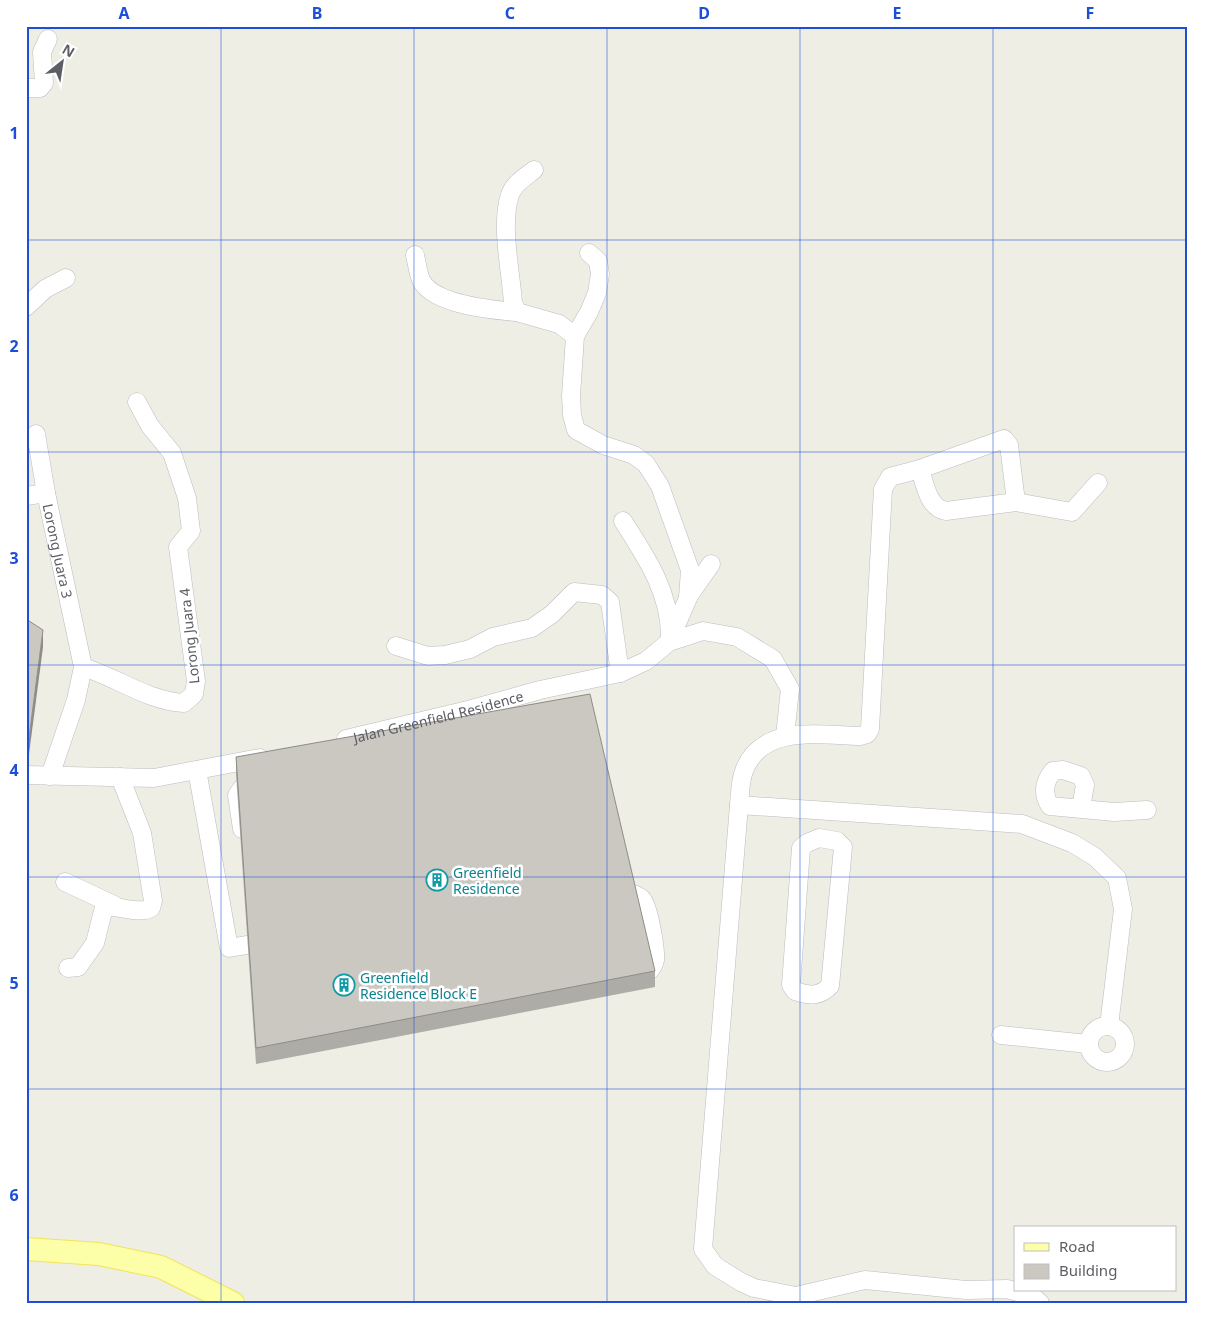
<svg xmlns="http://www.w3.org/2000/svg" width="1214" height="1329" viewBox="0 0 1214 1329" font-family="'Noto Sans',sans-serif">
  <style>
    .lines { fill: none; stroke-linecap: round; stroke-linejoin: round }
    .minor-casing { stroke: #bbbcc2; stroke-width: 19 }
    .major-casing { stroke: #f2e359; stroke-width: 24 }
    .minor { stroke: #fff; stroke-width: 18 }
    .major { stroke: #fdffa8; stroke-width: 22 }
    .wall { fill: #aeaca6 }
    .shaded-wall { fill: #8d8c87 }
    .building { fill: #cac8c1; stroke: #8d8c87 }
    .grid { fill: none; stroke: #1d4ed8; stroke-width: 1; stroke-opacity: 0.55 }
    .labels { text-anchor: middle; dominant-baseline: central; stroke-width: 5; stroke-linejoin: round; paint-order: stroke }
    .street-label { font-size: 14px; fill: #5c5e64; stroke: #fff }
    .culture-label { font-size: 14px; fill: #0d838f; stroke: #fff; text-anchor: start }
    .neatline { fill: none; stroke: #1d4ed8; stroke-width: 2 }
    .grid-label { font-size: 16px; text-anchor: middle; font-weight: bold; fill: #1d4ed8 }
  </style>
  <rect width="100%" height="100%" fill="#eeeee4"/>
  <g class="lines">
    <g class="minor-casing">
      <g id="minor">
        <polyline points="26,88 40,88 44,83 42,52 48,39"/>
        <path d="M534,170c-9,7 -21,14 -24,25 -10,29 1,77 3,108l4,9 42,12 16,12"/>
        <polyline points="589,253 598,261 600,274 597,293 589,312 575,336 571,396 572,415 576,430 603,445 634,455 646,464 660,486 690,570 688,598 669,642"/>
        <path d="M415,255c2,8 3,20 7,27 14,23 71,28 95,30"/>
        <polyline points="26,307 45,289 66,278"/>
        <path id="s1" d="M36,434l10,59 37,174 -7,33 -26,76"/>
        <path d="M1004,439l5,6 7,57 -70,9c-18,-3 -21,-27 -26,-42z"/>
        <path d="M920,469l-30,8 -7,12 -13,240 -3,5 -7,2c-40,-1 -99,-12 -116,35 -4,10 -4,24 -5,34l-36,444 12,17 26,16 13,6 42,8 69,-16 101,10 41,-1 25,7 8,7"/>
        <polyline points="26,496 46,493"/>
        <polyline points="1016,502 1072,512 1098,483"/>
        <path d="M623,521c23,36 47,71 47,115"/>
        <polyline points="688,597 711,564"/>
        <polyline points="396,646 428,656 445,655 470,649 493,637 532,628 552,614 574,592 602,595 610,602 620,673"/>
        <path d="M83,667c35,11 65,34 101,36l10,-9 2,-13 -18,-134 13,-16 -4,-33 -15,-45 -22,-27 -13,-24"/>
        <path id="s2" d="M346,739l122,-29 72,-20 80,-17 26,-12 23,-19 34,-11 34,6 36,22 17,30 -5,47"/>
        <polyline points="197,770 229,948 270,941"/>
        <polyline points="26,775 154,778 260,758"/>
        <polyline points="739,805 1022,824 1072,843 1095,857 1117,878 1123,909 1109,1026"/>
        <path d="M1081,808l4,-23 -4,-9 -18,-6 -10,1c-9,11 -11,23 -3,35l64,6 33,-2"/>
        <polyline points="242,829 237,795 242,788 258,786"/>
        <path d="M819,838l18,3 6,6 -13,139c-11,11 -21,10 -35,5l-4,-6 10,-137 6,-5z"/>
        <polyline points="65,882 114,905"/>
        <path d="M616,893c10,0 18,-1 26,6 7,7 14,51 13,61 -2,9 -10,17 -19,18"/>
        <path d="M68,968l10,-1 17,-24 9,-36c15,-2 34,8 47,1l2,-7 -11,-68 -22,-56"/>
        <circle cx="1107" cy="1044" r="18"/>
        <polyline points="1001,1035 1088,1044"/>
      </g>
    </g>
    <g class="major-casing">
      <polyline id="major" points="26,1249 99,1254 161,1267 233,1303"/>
    </g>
    <use href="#minor" class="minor"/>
    <use href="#major" class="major"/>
  </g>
  <polygon class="wall" points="236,757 655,971 655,987 256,1064 236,774"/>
  <polygon class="shaded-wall" points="43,630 43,647 26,777 26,761"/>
  <g class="building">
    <polygon points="26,619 43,630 26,761"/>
    <polygon points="590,694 655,971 256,1048 236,757"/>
  </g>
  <path class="grid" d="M221,26v1277M414,26v1277M607,26v1277M800,26v1277M993,26v1277M26,240h1162M26,452h1162M26,665h1162M26,877h1162M26,1089h1162"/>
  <defs>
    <g id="building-ring" transform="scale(1.125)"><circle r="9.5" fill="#fff" stroke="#0f9aa8" stroke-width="1.5"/><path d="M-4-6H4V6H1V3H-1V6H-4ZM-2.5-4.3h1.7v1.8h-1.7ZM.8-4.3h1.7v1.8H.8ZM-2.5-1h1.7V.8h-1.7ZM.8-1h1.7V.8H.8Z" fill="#0f9aa8"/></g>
  </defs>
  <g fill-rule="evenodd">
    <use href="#building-ring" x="437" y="880"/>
    <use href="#building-ring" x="344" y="985"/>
  </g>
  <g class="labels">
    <g class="street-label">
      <text stroke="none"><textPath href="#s1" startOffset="119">Lorong Juara 3</textPath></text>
      <text transform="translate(189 636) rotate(-96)">Lorong Juara 4</text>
      <text stroke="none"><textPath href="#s2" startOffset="95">Jalan Greenfield Residence</textPath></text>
    </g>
    <g class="culture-label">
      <text x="453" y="872">Greenfield<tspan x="453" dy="16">Residence</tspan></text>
      <text x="360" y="977">Greenfield<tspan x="360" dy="16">Residence Block E</tspan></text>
    </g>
  </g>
  <rect width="1214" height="1329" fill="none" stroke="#ffffff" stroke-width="55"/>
  <rect x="1014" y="1226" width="162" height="65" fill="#ffffff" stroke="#bebfc1"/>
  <rect x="1024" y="1243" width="25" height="8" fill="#fdffa8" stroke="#bebfc1"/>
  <text x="1059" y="1252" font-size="15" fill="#5c5e64">Road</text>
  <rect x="1024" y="1264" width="25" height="15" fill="#cac8c1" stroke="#bebfc1"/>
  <text x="1059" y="1276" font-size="15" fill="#5c5e64">Building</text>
  <g transform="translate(62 62) rotate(30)" stroke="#ffffff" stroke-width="4" paint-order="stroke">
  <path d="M0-4L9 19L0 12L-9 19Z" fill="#5c5e64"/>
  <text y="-8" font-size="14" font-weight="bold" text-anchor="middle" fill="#5c5e64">N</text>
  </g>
  <rect x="28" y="28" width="1158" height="1274" class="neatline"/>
  <g class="grid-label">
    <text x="124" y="19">A</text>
    <text x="317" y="19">B</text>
    <text x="510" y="19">C</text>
    <text x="704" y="19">D</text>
    <text x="897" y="19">E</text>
    <text x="1090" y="19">F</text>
    <text x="14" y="139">1</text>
    <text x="14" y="352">2</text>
    <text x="14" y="564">3</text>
    <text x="14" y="776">4</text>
    <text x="14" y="989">5</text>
    <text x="14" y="1201">6</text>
  </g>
</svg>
